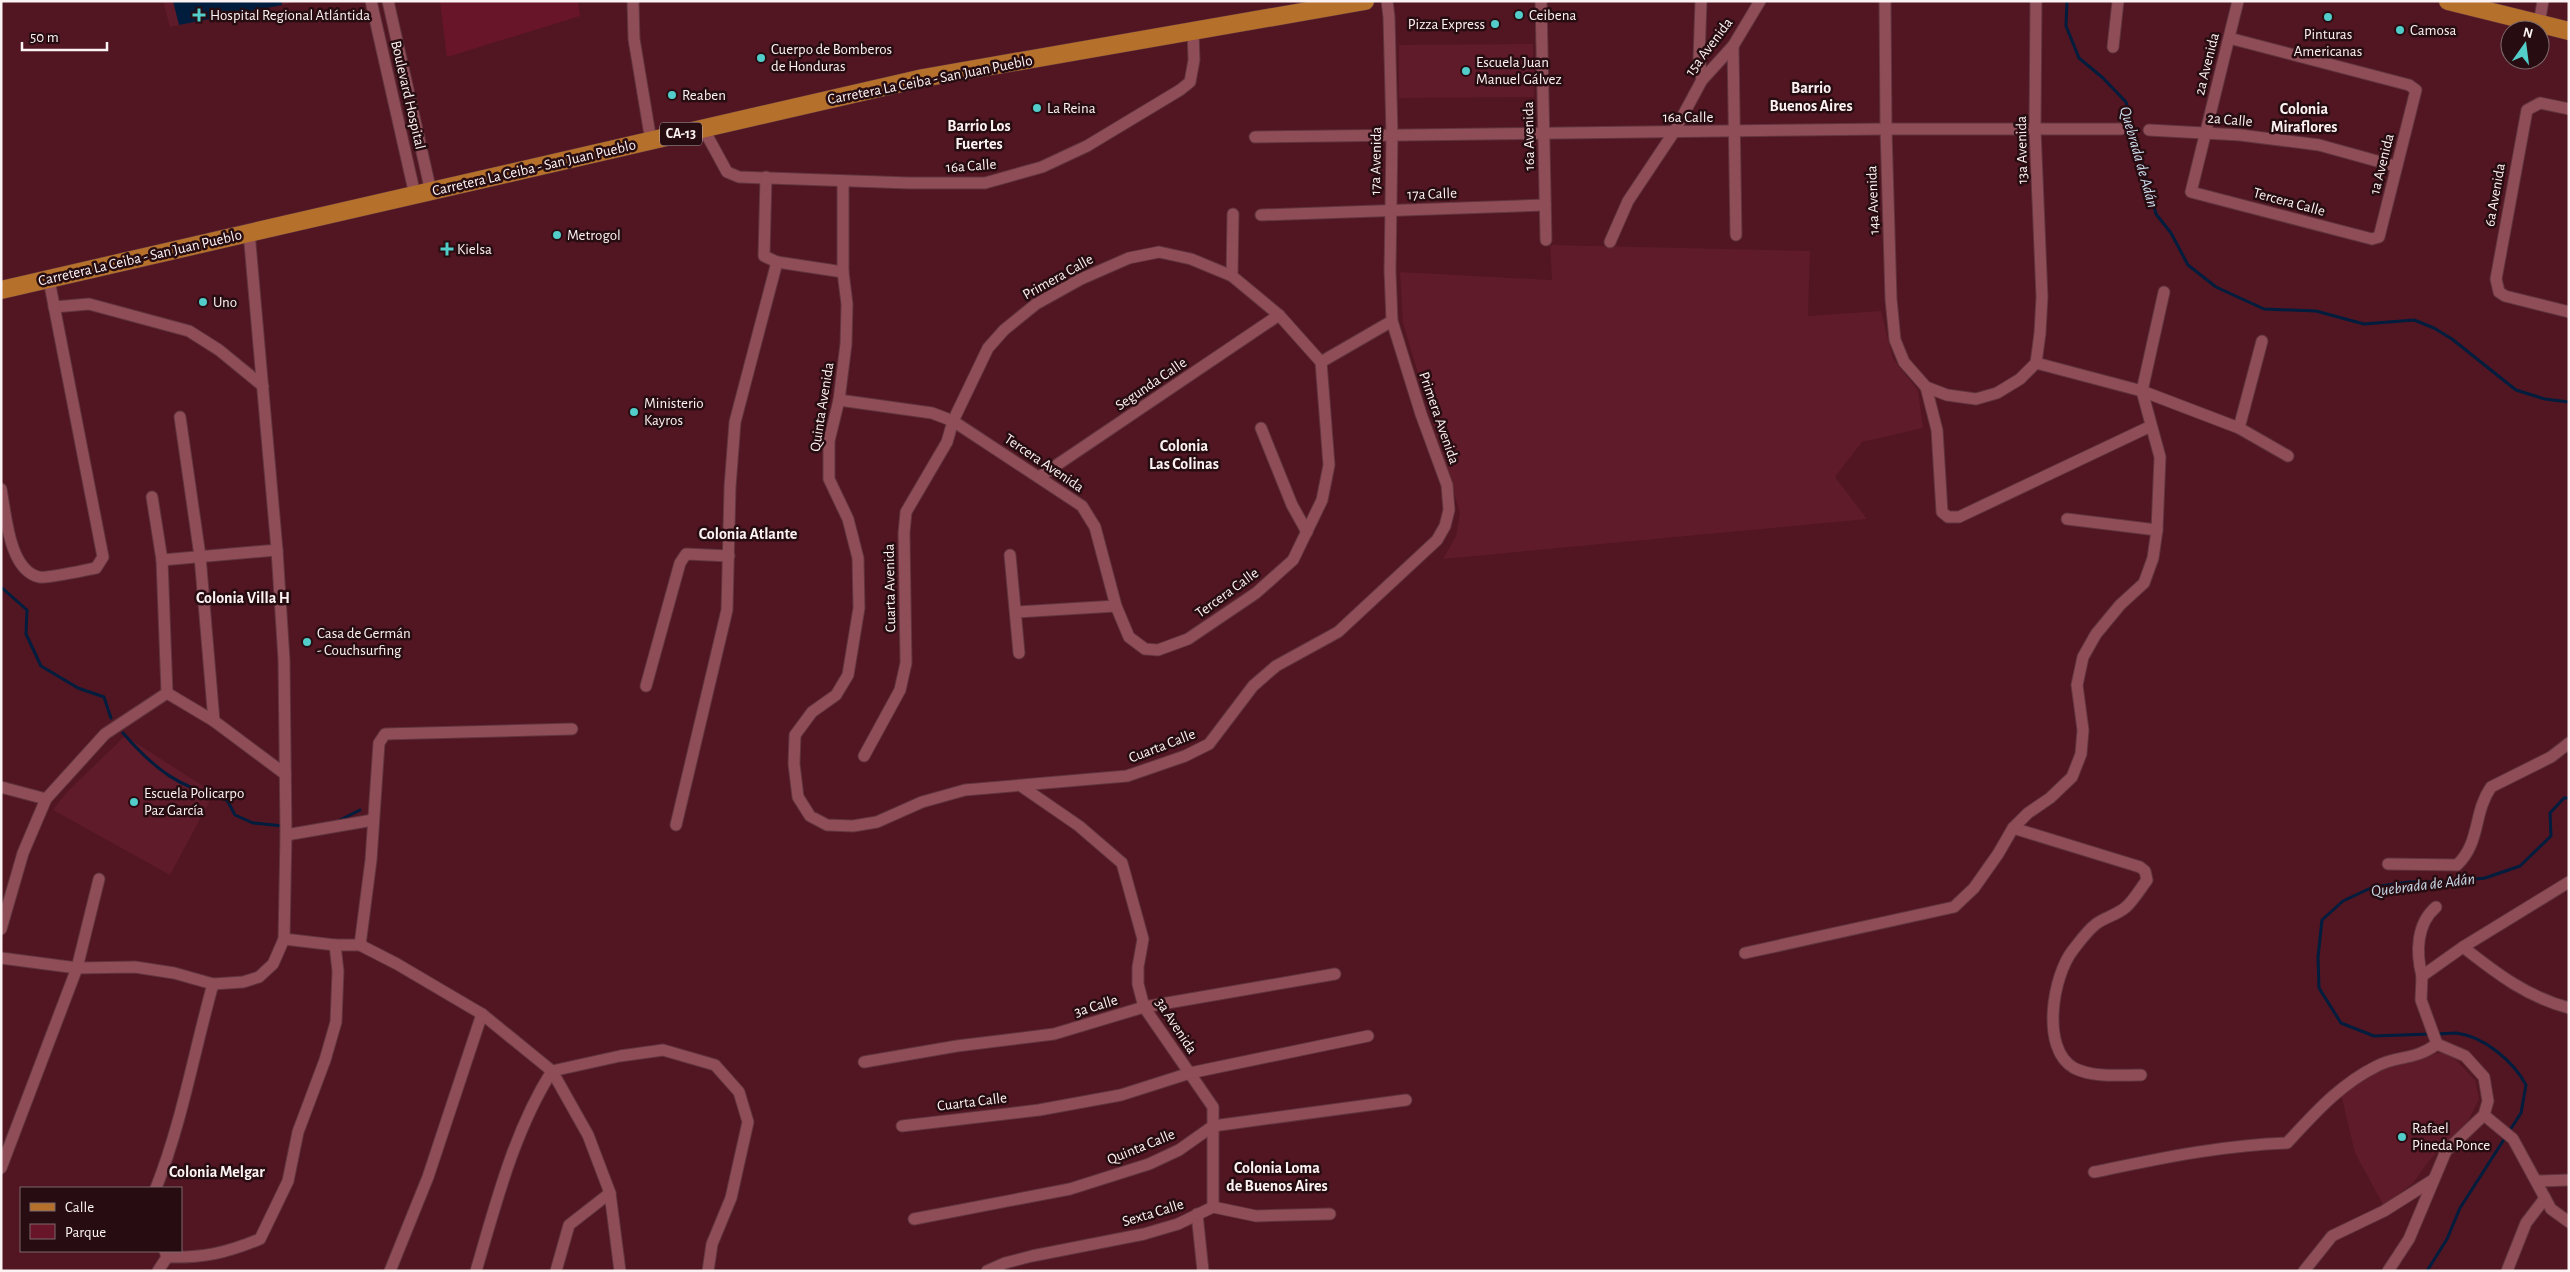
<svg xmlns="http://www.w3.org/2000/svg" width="2570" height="1272" viewBox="0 0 2570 1272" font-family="'Alegreya Sans',sans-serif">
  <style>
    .built { fill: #5f1b29 }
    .green { fill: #691529 }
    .water { fill: #001d3e }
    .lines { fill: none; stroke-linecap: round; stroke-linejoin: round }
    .stream { stroke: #001d3e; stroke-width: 3 }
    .minor-casing { stroke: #60353e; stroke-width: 13 }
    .primary-casing { stroke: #60353e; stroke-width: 19 }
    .minor { stroke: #8f4d57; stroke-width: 11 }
    .primary { stroke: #b5702c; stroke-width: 18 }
    .poi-dot { fill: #53cdc9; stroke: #270d11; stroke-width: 2 }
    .labels { text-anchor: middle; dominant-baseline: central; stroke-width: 5; stroke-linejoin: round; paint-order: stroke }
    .shield { fill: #270d11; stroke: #bbadaf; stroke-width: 1 }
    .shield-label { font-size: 14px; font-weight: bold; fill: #fbf2f3 }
    .poi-label { font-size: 15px; fill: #fbf2f3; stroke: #270d11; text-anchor: start }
    .street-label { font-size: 15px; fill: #fbf2f3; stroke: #270d11 }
    .neighbourhood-label { font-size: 16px; font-weight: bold; fill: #fbf2f3; stroke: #270d11 }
    .water-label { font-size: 16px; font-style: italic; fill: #cdddef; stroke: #270d11 }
  </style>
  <rect width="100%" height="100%" fill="#511622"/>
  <g class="built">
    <polygon points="163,1 301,1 170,27"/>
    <polygon points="1533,44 1534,97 1399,98 1399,45"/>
    <polygon points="1550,245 1810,251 1808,316 1881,311 1893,359 1918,390 1923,428 1862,442 1835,477 1867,519 1443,559 1456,536 1460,513 1403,323 1400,272 1552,280"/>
    <polygon points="125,736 214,793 170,875 53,810 66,793"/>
    <polygon points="2443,1052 2452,1056 2475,1080 2479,1099 2468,1121 2428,1162 2413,1183 2384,1206 2355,1153 2341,1094 2380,1069"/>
  </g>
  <polygon class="green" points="440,1 578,1 580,16 447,57"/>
  <polygon class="water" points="173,1 282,1 282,5 179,25"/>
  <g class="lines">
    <g class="stream">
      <polyline points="2067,1 2066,26 2079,58 2103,78 2126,102 2156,214 2171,233 2188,265 2216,287 2264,309 2316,311 2364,324 2414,320 2434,328 2452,339 2516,390 2545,399 2569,402"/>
      <polyline points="1,587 27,610 26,634 41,666 78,688 104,697 111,718"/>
      <path d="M123,733c33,38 56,54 104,67l8,15 18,8 30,3"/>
      <polyline points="338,821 360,810"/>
      <polyline points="2431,1034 2374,1036 2341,1023 2319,988 2318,957 2322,920 2343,901 2373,887 2409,882 2451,882 2485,878 2520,866 2551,836 2550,813 2564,798 2569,798"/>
      <path d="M2427,1271l20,-32 13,-31 61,-95 5,-28c-12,-23 -42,-49 -70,-52 -6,0 -13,1 -19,1"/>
    </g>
    <g class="minor-casing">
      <g id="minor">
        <polyline points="371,1 415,195"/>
        <polyline points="388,1 431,192"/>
        <polyline points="633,1 634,39 651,141"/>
        <polyline points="1541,1 1546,240"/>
        <polyline points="1701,1 1699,58 1702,80"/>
        <polyline points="1885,1 1886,129 1891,299 1895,340 1904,362 1926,387 1937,430 1942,512 1948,517 1959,517 2151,426"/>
        <polyline points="2539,24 2543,1"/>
        <polyline points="2229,38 2409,85 2416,90 2379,237 2372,239 2191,192 2238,1"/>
        <polyline points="1733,46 1736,235"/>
        <polyline points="2113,47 2118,1"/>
        <polyline points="2569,109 2540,103 2527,110 2496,279 2499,292 2505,296 2569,312"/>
        <polyline points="703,128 727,172 739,177 909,183 985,183 1042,167 1087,146 1180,90 1190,82 1194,60 1193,30"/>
        <polyline points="2149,130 2240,135 2319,145 2395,166"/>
        <polyline points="1255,137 1886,129 2121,129"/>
        <polyline points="766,177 764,256 777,262 843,272"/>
        <polyline points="843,181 843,272 847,304 846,344 839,400 829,441 829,479 848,519 858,558 859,608 848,675 836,695 812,712 795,735 794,764 798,797 810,816 827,825 853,826 877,822 922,802 965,790 1127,776 1185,756 1209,744 1253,686 1276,666 1338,632 1437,540 1445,526 1449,510 1447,485 1421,414 1392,321 1390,271 1392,135 1389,17 1387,1"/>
        <polyline points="1261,215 1545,205"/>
        <polyline points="1610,242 1628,201 1674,132 1702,80 1733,46 1760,1"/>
        <polyline points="54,307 89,304 189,331 219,350 263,386"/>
        <polyline points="1321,362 1392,321"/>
        <polyline points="2036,363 2142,391 2239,428 2288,456"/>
        <polyline points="1926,387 1947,395 1976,399 1997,393 2020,379 2036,363 2040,333 2042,297 2035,129 2036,1"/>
        <polyline points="839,400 932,413 953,421 1082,506 1095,527 1116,606 1129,637 1145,649 1158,650 1188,639 1256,593 1293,560 1322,500 1329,465 1321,362 1279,315 1232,276 1233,214"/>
        <polyline points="180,417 200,556 214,721"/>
        <polyline points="1261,428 1292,505 1307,532"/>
        <polyline points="2239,428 2262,341"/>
        <polyline points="1039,477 1279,315"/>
        <path d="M1,489c5,26 8,81 38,88 8,2 46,-7 57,-9l7,-11 -54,-277"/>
        <polyline points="152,497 162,560 167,693"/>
        <polyline points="2067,519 2157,530"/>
        <polyline points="1010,555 1019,653"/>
        <polyline points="162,560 277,550"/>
        <polyline points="1017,612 1116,606"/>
        <polyline points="646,686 680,563 686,554 729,556"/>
        <polyline points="167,693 214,721 285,774"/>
        <polyline points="864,756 900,690 906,663 904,533 906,512 947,442 953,421 988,348 1004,330 1036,304 1081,279 1129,258 1159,252 1191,259 1232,276"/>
        <polyline points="1021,786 1079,826 1122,863 1143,939 1138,967 1138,984 1144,1007 1213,1107 1213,1207"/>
        <polyline points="1,787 46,799"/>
        <polyline points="676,825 727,610 730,487 735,422 777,262"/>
        <path d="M2013,828l127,39 5,4 2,9c-7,9 -13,20 -21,27 -9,8 -21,10 -30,17 -9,7 -16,17 -23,26 -20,25 -33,99 1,118 20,10 45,7 67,7"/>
        <polyline points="286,835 373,820"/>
        <path d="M2388,864l69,1c24,-23 16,-52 34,-78l60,-30 18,-14"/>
        <polyline points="1,929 23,853 46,799 105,734 167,693"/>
        <polyline points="284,939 335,945 360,945 397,964 482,1014 552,1071 588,1135 610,1193 620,1271"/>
        <polyline points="360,945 371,860 379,743 385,734 572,729"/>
        <path d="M2463,947c33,26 64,50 106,61"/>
        <polyline points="1745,953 1954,907 1974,888 1998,854 2013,828 2028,813 2050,798 2072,777 2081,754 2083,730 2077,685 2083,657 2096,634 2120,605 2144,583 2153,558 2157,530 2160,457 2142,391 2164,292"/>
        <polyline points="1,958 77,968 135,967 174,973 213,984 243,982 259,977 273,964 284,939 286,834 284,660 277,550 249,232"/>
        <path d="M2422,976c-6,-23 -6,-52 14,-69"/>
        <polyline points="864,1062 957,1046 1054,1034 1144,1007 1335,974"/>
        <polyline points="2484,1115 2513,1139 2551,1209 2569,1222"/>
        <polyline points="902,1126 1039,1110 1121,1095 1190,1073 1368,1036"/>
        <polyline points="1,1168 77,968 99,879"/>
        <path d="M2094,1172c64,-13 128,-27 193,-29 27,-29 53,-59 90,-77 21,-11 37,-5 60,-22"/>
        <polyline points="2538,1181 2569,1180"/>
        <path d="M156,1188c26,-66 38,-136 57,-204"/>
        <polyline points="1197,1214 1203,1271"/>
        <polyline points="914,1219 1070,1189 1149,1164 1179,1150 1213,1126 1406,1100"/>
        <path d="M167,1257c37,1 59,-4 93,-18l28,-58 10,-49 27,-72 11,-38 2,-51 -3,-26"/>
        <polyline points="158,1271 167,1257 165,1251"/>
        <polyline points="390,1271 428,1177 482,1014"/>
        <path d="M476,1271c20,-68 38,-140 76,-200l68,-15 43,-6 52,15 24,27 9,30 -17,76 -19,46 -4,27"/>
        <polyline points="556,1271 569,1225 610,1193"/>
        <polyline points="987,1271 1005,1263 1032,1256 1144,1234 1178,1224 1213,1207 1256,1216 1330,1214"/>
        <polyline points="2304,1271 2332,1236 2384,1211 2433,1180"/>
        <polyline points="2388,1271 2409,1239 2446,1151 2484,1115 2488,1101 2484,1077 2465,1056 2437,1044 2421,1000 2422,976 2463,947 2569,882"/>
        <polyline points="2507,1271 2526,1223 2545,1198"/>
      </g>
    </g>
    <g class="primary-casing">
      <g id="primary">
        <polyline points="2448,1 2569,31"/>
        <polyline points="1,290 923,78 1365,1"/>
      </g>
    </g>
    <use href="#minor" class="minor"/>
    <use href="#primary" class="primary"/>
  </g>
  <g class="poi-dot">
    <path d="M196.5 7.5h5v5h5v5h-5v5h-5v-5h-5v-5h5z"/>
    <circle cx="1519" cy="15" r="5"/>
    <circle cx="2328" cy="17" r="5"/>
    <circle cx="1495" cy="24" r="5"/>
    <circle cx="2400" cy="30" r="5"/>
    <circle cx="761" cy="58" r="5"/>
    <circle cx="1466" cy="71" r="5"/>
    <circle cx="672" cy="95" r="5"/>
    <circle cx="1037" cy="108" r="5"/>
    <circle cx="557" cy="235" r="5"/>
    <path d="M444.5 241.5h5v5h5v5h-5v5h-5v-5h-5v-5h5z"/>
    <circle cx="203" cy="302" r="5"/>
    <circle cx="634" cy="412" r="5"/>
    <circle cx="307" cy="642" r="5"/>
    <circle cx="134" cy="802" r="5"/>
    <circle cx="2402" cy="1137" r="5"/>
  </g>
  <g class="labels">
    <rect class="shield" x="660" y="122.5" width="42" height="23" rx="4"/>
    <g class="shield-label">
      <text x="681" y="134">CA-13</text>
    </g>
    <g class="poi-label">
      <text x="210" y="15">Hospital Regional Atlántida</text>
      <text x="1529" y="15">Ceibena</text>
      <text x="1485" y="24" text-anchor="end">Pizza Express</text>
      <text x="2410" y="30">Camosa</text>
      <text x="2328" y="34" text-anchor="middle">Pinturas<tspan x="2328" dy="17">Americanas</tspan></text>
      <text x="771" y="49">Cuerpo de Bomberos<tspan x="771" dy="17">de Honduras</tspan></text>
      <text x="1476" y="62">Escuela Juan<tspan x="1476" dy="17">Manuel Gálvez</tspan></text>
      <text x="682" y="95">Reaben</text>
      <text x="1047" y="108">La Reina</text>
      <text x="567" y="235">Metrogol</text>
      <text x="457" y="249">Kielsa</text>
      <text x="213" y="302">Uno</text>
      <text x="644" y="403">Ministerio<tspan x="644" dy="17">Kayros</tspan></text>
      <text x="317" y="633">Casa de Germán<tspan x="317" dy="17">- Couchsurfing</tspan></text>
      <text x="144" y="793">Escuela Policarpo<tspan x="144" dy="17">Paz García</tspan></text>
      <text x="2412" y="1128">Rafael<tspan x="2412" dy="17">Pineda Ponce</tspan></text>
    </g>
    <g class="street-label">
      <text transform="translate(1709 47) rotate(-53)">15a Avenida</text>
      <text transform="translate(2207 64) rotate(-76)">2a Avenida</text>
      <text transform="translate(930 80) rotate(-11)">Carretera La Ceiba - San Juan Pueblo</text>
      <text transform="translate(408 95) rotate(77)">Boulevard Hospital</text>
      <text x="1688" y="117">16a Calle</text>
      <text transform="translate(2230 120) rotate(5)">2a Calle</text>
      <text transform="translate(1529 136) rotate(-91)">16a Avenida</text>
      <text transform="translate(2022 150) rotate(-91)">13a Avenida</text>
      <text transform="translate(1376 161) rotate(-89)">17a Avenida</text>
      <text transform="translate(2382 164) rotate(-76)">1a Avenida</text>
      <text transform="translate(971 166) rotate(-4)">16a Calle</text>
      <text transform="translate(534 168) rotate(-13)">Carretera La Ceiba - San Juan Pueblo</text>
      <text transform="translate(1432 194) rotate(-2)">17a Calle</text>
      <text transform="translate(2495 195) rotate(-80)">6a Avenida</text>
      <text transform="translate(1873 200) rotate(-92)">14a Avenida</text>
      <text transform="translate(2289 202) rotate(15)">Tercera Calle</text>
      <text transform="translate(140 258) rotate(-13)">Carretera La Ceiba - San Juan Pueblo</text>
      <text transform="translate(1058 277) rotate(-29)">Primera Calle</text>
      <text transform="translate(1151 384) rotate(-34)">Segunda Calle</text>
      <text transform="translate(822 407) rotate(-81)">Quinta Avenida</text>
      <text transform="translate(1439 418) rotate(71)">Primera Avenida</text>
      <text transform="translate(1044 463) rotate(34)">Tercera Avenida</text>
      <text transform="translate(890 588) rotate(-91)">Cuarta Avenida</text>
      <text transform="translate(1227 593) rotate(-36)">Tercera Calle</text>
      <text transform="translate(1162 746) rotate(-21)">Cuarta Calle</text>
      <text transform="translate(1096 1006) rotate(-17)">3a Calle</text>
      <text transform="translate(1176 1026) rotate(57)">3a Avenida</text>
      <text transform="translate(972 1102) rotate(-7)">Cuarta Calle</text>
      <text transform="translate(1141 1147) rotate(-22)">Quinta Calle</text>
      <text transform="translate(1153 1213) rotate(-17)">Sexta Calle</text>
    </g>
    <g class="neighbourhood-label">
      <text x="1811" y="88">Barrio<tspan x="1811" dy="18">Buenos Aires</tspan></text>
      <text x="2304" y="109">Colonia<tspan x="2304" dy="18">Miraflores</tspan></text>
      <text x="979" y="126">Barrio Los<tspan x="979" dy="18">Fuertes</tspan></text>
      <text x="1184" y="446">Colonia<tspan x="1184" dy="18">Las Colinas</tspan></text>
      <text x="748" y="534">Colonia Atlante</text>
      <text x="243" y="598">Colonia Villa H</text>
      <text x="1277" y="1168">Colonia Loma<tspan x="1277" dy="18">de Buenos Aires</tspan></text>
      <text x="217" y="1172">Colonia Melgar</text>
    </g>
    <g class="water-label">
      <text transform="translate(2139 157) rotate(74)">Quebrada de Adán</text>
      <text transform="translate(2423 885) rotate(-7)">Quebrada de Adán</text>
    </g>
  </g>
  <rect width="2570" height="1272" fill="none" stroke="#fbf2f3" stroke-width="5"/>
  <rect x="20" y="1187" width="162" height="65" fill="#270d11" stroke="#7c696b"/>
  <rect x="30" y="1203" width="25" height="8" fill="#b5702c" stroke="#7c696b"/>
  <text x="65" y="1212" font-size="15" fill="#fbf2f3">Calle</text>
  <rect x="30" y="1224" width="25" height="15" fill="#691529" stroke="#7c696b"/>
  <text x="65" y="1237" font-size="15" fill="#fbf2f3">Parque</text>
  <g transform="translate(2525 45) rotate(14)"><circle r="24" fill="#270d11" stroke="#7c696b"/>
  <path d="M0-4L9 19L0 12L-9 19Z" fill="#53cdc9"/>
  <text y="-8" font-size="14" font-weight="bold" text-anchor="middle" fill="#fbf2f3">N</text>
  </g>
  <path d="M22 42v8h85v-8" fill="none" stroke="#fbf2f3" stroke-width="2.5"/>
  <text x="30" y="42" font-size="15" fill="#fbf2f3" stroke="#270d11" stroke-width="4" paint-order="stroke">50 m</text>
</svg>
